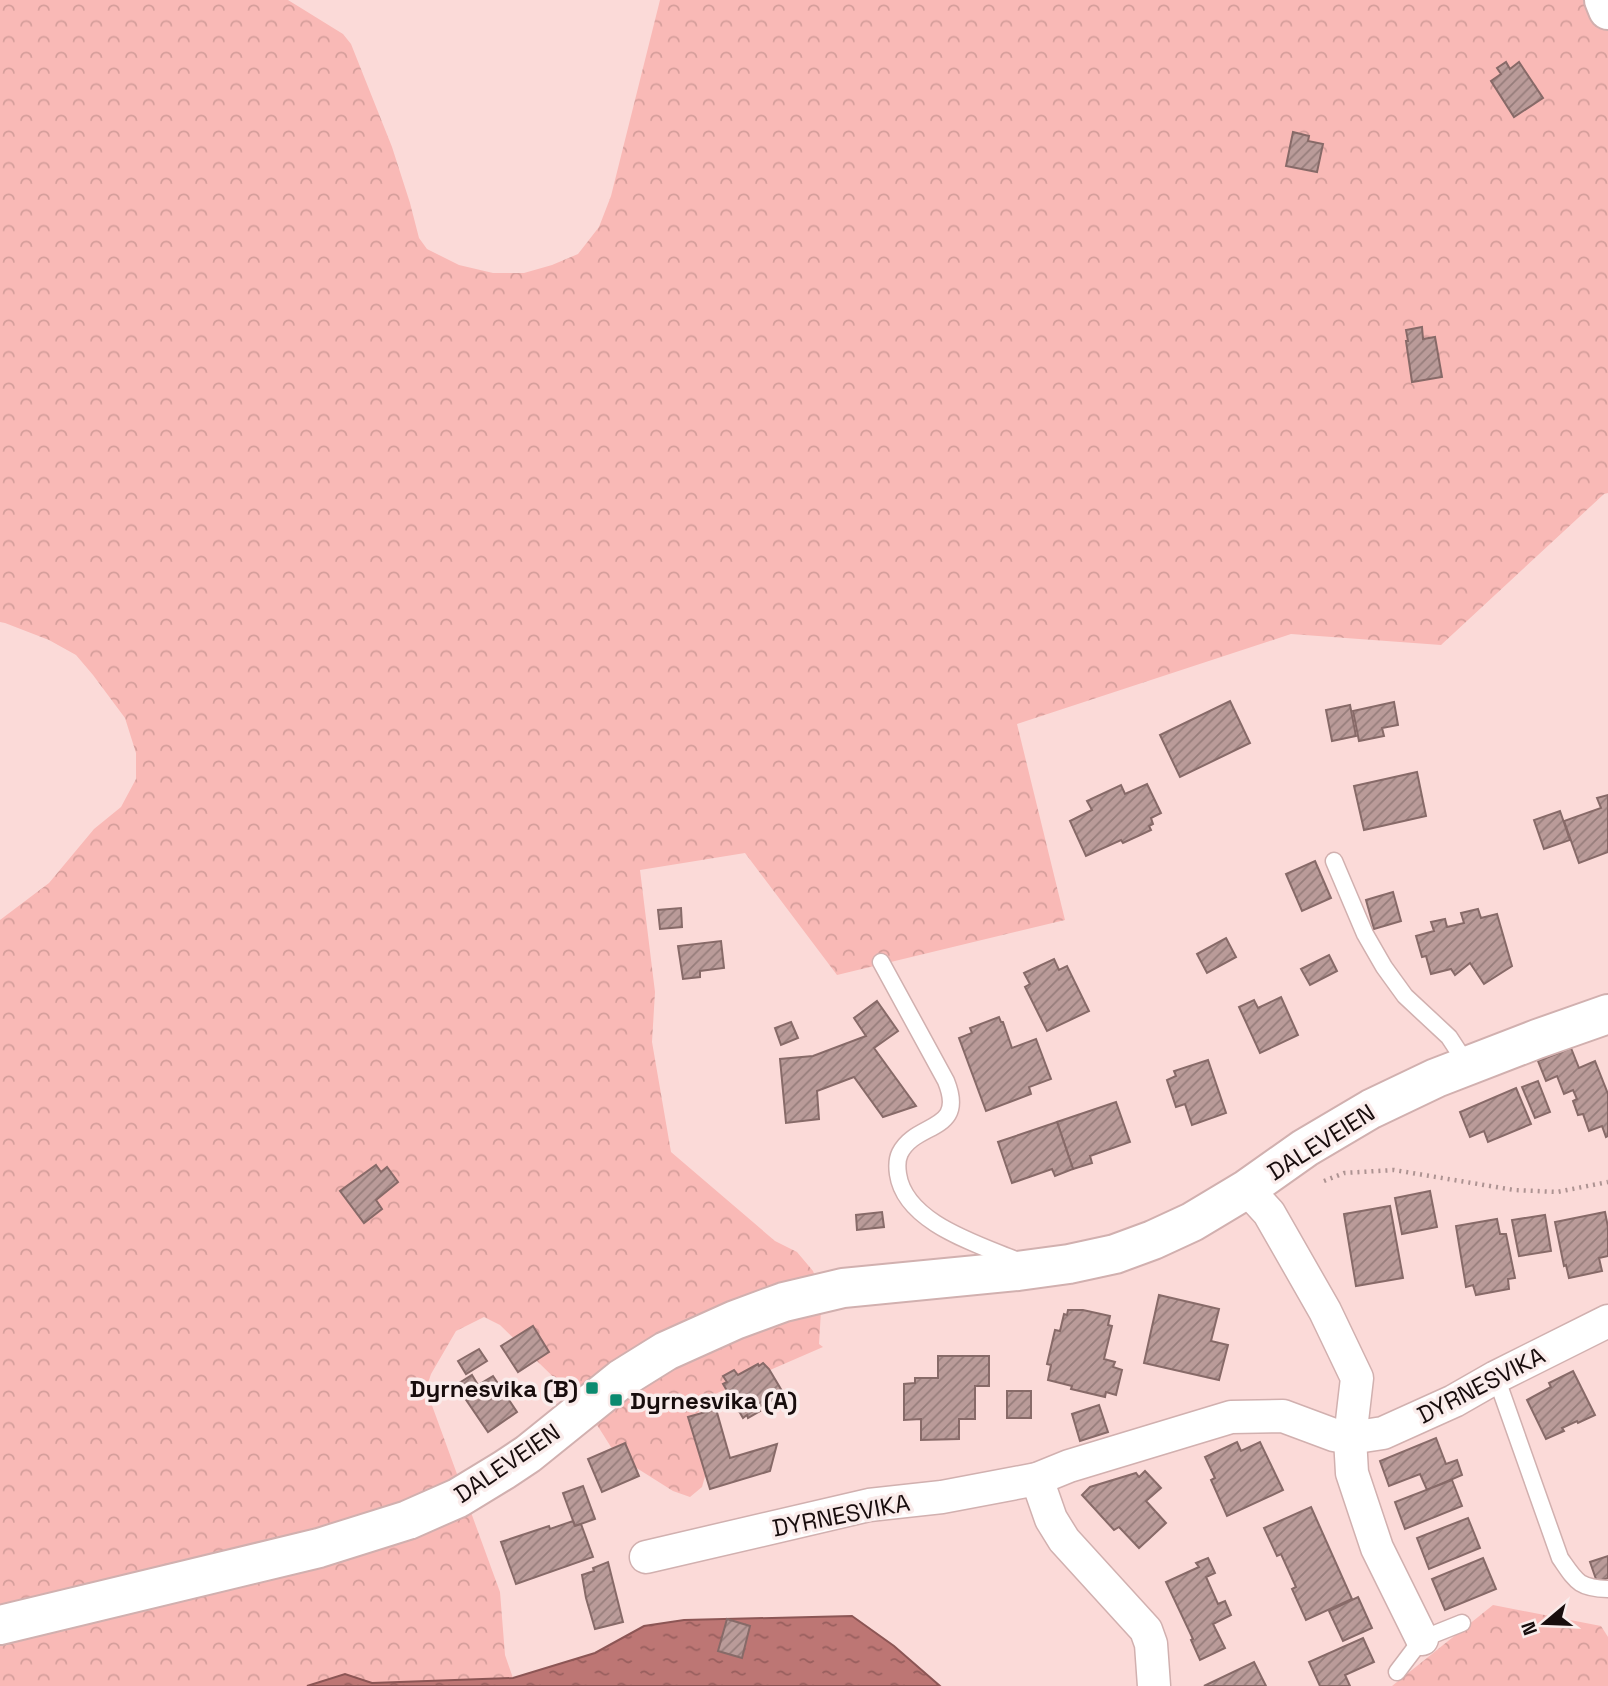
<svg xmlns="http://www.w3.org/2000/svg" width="1608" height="1686" viewBox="0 0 1608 1686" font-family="'Space Grotesk',sans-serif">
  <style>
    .forest { fill: url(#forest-crowns) }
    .water { fill: url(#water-ripples); stroke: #8c5655; stroke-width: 2 }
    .building { fill: url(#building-hatch); stroke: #876a68; stroke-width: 2 }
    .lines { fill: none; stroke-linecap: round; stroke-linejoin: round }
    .service-casing { stroke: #d1b0af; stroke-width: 19 }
    .minor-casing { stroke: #d1b0af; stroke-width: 35 }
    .secondary-casing { stroke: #d1b0af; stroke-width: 42 }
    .path { stroke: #ad9392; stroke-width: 4.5; stroke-dasharray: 2 5; stroke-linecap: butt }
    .service { stroke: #fff; stroke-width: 16 }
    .minor { stroke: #fff; stroke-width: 32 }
    .secondary { stroke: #fff; stroke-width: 38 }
    .poi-dot { fill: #0b8a6f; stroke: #faeceb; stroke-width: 2.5 }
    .labels { text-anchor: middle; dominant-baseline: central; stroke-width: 7; stroke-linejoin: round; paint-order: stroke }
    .street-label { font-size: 24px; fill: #180d0d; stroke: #faeceb }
    .poi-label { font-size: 24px; font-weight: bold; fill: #180d0d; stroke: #faeceb; text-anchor: end }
  </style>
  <defs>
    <pattern id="forest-crowns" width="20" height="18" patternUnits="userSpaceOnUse" patternTransform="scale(1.75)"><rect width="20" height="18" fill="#f9b9b6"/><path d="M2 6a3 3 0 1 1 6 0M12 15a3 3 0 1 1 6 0" fill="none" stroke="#d59e9b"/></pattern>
    <pattern id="water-ripples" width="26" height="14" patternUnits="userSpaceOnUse" patternTransform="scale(1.75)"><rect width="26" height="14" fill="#bd7674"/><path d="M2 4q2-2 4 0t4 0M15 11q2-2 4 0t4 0" fill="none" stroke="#995f5e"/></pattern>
    <pattern id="building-hatch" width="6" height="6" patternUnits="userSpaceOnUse" patternTransform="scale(1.75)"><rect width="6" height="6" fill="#ba9b99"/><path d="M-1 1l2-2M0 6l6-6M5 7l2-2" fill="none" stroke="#967d7b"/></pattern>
  </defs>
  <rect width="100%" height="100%" fill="#fbdad8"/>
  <g class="forest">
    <polygon points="0,0 288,0 343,34 351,44 392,147 410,203 419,238 427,249 459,265 493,273 524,273 552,265 578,254 599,227 611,196 660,0 1608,0 1608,493 1604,494 1441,645 1291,634 1017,724 1065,920 837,975 745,853 640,870 655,992 652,1042 671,1152 775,1241 797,1252 813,1271 822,1294 819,1344 823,1347 715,1394 702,1404 695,1420 706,1473 702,1487 690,1497 673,1491 616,1455 599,1428 578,1401 500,1325 484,1317 456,1331 431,1374 426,1389 500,1592 505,1655 513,1678 372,1683 345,1675 307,1686 0,1686 0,920 49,883 94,829 121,807 136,779 136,753 125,718 93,675 76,655 49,640 5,623 0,622"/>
    <polygon points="1493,1605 1601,1626 1608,1637 1608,1686 1392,1686"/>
  </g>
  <polygon class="water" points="852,1616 894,1646 940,1686 307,1686 345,1674 372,1683 513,1678 595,1653 644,1626 684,1620"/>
  <g class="building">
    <polygon points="1506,62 1510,69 1519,62 1543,98 1514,117 1491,81 1501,74 1497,68"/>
    <polygon points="1293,132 1309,136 1308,141 1323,144 1317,172 1286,166"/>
    <polygon points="1422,327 1423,339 1435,337 1442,377 1412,382 1406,341 1408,341 1406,330"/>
    <polygon points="1230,701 1250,743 1180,777 1160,735"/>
    <polygon points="1394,702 1398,725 1382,728 1384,736 1359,741 1353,711"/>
    <polygon points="1350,705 1356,736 1332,741 1326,710"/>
    <polygon points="1417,772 1426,816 1364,830 1354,786"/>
    <polygon points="1147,784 1161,813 1151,818 1153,824 1149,826 1151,830 1123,843 1121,840 1086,856 1070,821 1092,810 1087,801 1121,785 1125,794"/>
    <polygon points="1608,795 1608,852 1579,863 1564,821 1601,808 1597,798"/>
    <polygon points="1560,811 1570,840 1544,849 1534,820"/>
    <polygon points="1315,861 1331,898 1302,911 1286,874"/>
    <polygon points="1393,892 1401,921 1374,929 1366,900"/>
    <polygon points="681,908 682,927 660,929 658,910"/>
    <polygon points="1478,909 1481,918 1497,914 1512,966 1484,984 1470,963 1455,975 1451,969 1431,974 1426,956 1422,957 1416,936 1434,931 1431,922 1445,919 1447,927 1464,923 1461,913"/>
    <polygon points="1226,938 1236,957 1207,973 1197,954"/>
    <polygon points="721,941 724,968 700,971 700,977 683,979 678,946"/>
    <polygon points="1329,955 1337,971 1310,985 1301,969"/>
    <polygon points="1054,959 1059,970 1067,966 1089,1011 1047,1031 1025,987 1030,984 1024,973"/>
    <polygon points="1281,997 1298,1035 1260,1053 1239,1007 1254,1000 1258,1008"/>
    <polygon points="877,1001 898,1031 874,1048 916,1106 883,1117 854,1077 817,1091 819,1119 786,1123 780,1059 813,1056 866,1036 854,1018"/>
    <polygon points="999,1017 1001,1022 1003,1022 1012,1048 1036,1039 1051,1079 1029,1087 1031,1094 986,1111 959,1038 972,1033 970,1028"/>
    <polygon points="791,1022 798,1038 781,1045 775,1028"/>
    <polygon points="1571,1048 1579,1068 1595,1061 1608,1094 1608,1136 1606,1137 1602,1126 1589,1131 1583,1114 1578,1115 1573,1101 1577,1099 1573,1090 1564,1094 1557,1076 1546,1081 1538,1061"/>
    <polygon points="1208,1060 1226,1113 1192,1125 1185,1104 1176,1107 1167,1080 1176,1076 1174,1071"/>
    <polygon points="1538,1081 1550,1112 1535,1118 1522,1087"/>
    <polygon points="1516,1088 1531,1124 1488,1142 1484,1131 1470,1137 1460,1112"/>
    <polygon points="1116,1102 1130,1142 1090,1156 1092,1163 1073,1169 1057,1122"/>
    <polygon points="1057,1122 1073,1169 1055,1176 1052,1169 1012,1183 998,1142"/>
    <polygon points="376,1165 381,1172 387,1167 398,1182 376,1200 382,1209 364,1223 340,1191"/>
    <polygon points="1430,1191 1437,1227 1402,1234 1395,1198"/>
    <polygon points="1390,1206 1403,1278 1356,1286 1344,1214"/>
    <polygon points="882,1212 884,1227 857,1230 856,1215"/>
    <polygon points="1605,1212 1608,1227 1608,1256 1599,1258 1602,1271 1569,1278 1566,1265 1564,1266 1555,1222"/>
    <polygon points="1545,1215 1551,1251 1519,1256 1512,1220"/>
    <polygon points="1497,1219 1500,1234 1506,1234 1515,1278 1508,1279 1509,1289 1476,1295 1473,1285 1466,1287 1456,1226"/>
    <polygon points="1159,1295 1219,1309 1211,1341 1228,1345 1219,1380 1144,1363"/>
    <polygon points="1068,1310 1083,1310 1110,1316 1108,1325 1112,1326 1104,1359 1115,1362 1113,1367 1122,1370 1116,1395 1106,1392 1105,1397 1071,1389 1072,1386 1048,1380 1051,1365 1047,1364 1055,1330 1060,1331 1064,1314 1067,1315"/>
    <polygon points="533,1326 549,1352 518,1372 501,1346"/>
    <polygon points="479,1349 487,1361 466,1374 458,1361"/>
    <polygon points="938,1356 989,1356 989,1386 975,1386 975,1419 959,1419 959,1439 921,1440 921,1419 904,1420 904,1384 915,1383 915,1378 938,1378"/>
    <polygon points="763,1363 769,1369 782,1391 775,1395 777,1398 758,1407 760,1411 748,1418 747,1415 743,1418 723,1384 727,1382 723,1376 734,1370 738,1375 758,1364 759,1366"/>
    <polygon points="1573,1371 1595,1415 1578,1423 1577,1421 1562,1428 1564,1431 1546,1439 1527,1400 1551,1387 1549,1383"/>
    <polygon points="472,1375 478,1385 493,1376 517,1412 488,1432 456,1385"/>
    <rect x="1007" y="1391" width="24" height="27"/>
    <polygon points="1099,1405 1108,1432 1080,1441 1072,1414"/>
    <polygon points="716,1409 730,1458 777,1444 770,1471 710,1489 688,1417"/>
    <polygon points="1436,1438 1446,1464 1457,1460 1462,1475 1427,1490 1420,1474 1389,1486 1380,1461"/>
    <polygon points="1237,1442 1241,1451 1260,1442 1283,1490 1227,1516 1211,1480 1215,1478 1205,1457"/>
    <polygon points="625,1443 639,1476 602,1492 588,1459"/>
    <polygon points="1145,1471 1161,1488 1146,1501 1166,1523 1139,1548 1119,1527 1114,1530 1082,1495 1090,1487 1136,1473 1139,1477"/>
    <polygon points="1452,1480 1462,1506 1405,1529 1395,1502"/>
    <polygon points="583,1486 595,1519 575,1526 563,1493"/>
    <polygon points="1311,1507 1352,1599 1306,1620 1292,1589 1296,1587 1281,1554 1277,1556 1264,1528"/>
    <polygon points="1468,1518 1480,1548 1429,1569 1417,1538"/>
    <polygon points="573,1521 575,1526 581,1524 593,1557 516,1584 501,1542 549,1526 550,1529"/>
    <polygon points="1608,1556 1608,1578 1597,1582 1590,1562"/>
    <polygon points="1208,1558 1215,1573 1206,1577 1218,1604 1225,1601 1231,1615 1213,1624 1225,1648 1200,1660 1191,1640 1193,1639 1166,1582 1199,1567 1196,1563"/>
    <polygon points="1483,1558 1496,1589 1445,1610 1432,1579"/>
    <polygon points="608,1562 623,1622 595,1629 586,1598 582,1575 594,1571 593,1568"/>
    <polygon points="1358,1597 1372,1628 1343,1641 1329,1611"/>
    <polygon points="727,1619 750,1626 742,1658 718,1651"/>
    <polygon points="1363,1638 1374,1662 1345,1675 1350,1686 1320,1686 1309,1662"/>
    <polygon points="1254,1662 1266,1686 1204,1686"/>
  </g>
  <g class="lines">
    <g class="service-casing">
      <g id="service">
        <polyline points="1334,861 1365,934 1384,967 1405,996 1449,1037 1468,1066"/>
        <path d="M881,962l65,119c21,52 -30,40 -46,72 -3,6 -3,14 -2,21 7,49 80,70 120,87"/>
        <path d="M1496,1377l64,181c16,23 18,30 48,31"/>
        <polyline points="1397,1672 1422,1639 1462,1623"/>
      </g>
    </g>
    <g class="minor-casing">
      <g id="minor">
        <polyline points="1247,1189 1269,1213 1325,1311 1357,1378 1350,1438 1352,1473 1377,1548 1422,1639"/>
        <polyline points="1037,1479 1051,1519 1064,1540 1146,1630 1151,1644 1154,1686"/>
        <polyline points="646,1557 869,1505 942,1497 1037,1479 1069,1466 1231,1417 1283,1416 1334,1435 1350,1438 1383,1433 1454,1401 1496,1377 1608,1321"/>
      </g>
    </g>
    <g class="secondary-casing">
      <g id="secondary">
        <polyline points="1604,0 1608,10"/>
        <polyline points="0,1625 319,1548 408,1520 458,1498 504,1470 528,1454 621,1379 666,1351 735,1320 784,1302 843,1288 1018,1271 1069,1264 1115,1254 1153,1240 1192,1222 1247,1189 1305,1148 1371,1109 1436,1078 1537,1039 1608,1014"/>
      </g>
    </g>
    <polyline class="path" points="1324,1181 1344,1173 1394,1170 1514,1190 1557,1192 1608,1182"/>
    <use href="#service" class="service"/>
    <use href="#minor" class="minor"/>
    <use href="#secondary" class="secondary"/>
  </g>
  <g class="poi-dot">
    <rect x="585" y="1381" width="14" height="14" rx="3.5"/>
    <rect x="609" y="1393" width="14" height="14" rx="3.5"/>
  </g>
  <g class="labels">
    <g class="street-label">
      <text transform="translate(1321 1142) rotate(-32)">DALEVEIEN</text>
      <text transform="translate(1481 1385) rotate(-27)">DYRNESVIKA</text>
      <text transform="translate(507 1463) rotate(-34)">DALEVEIEN</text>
      <text transform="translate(841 1515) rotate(-11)">DYRNESVIKA</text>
    </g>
    <g class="poi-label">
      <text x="578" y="1388">Dyrnesvika (B)</text>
      <text x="630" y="1400" text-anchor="start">Dyrnesvika (A)</text>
    </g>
  </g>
  <g transform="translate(1545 1623) rotate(251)" stroke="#faeceb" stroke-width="5" paint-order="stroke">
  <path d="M0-5L12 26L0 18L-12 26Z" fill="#180d0d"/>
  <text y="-10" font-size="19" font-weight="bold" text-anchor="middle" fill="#180d0d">N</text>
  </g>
</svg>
